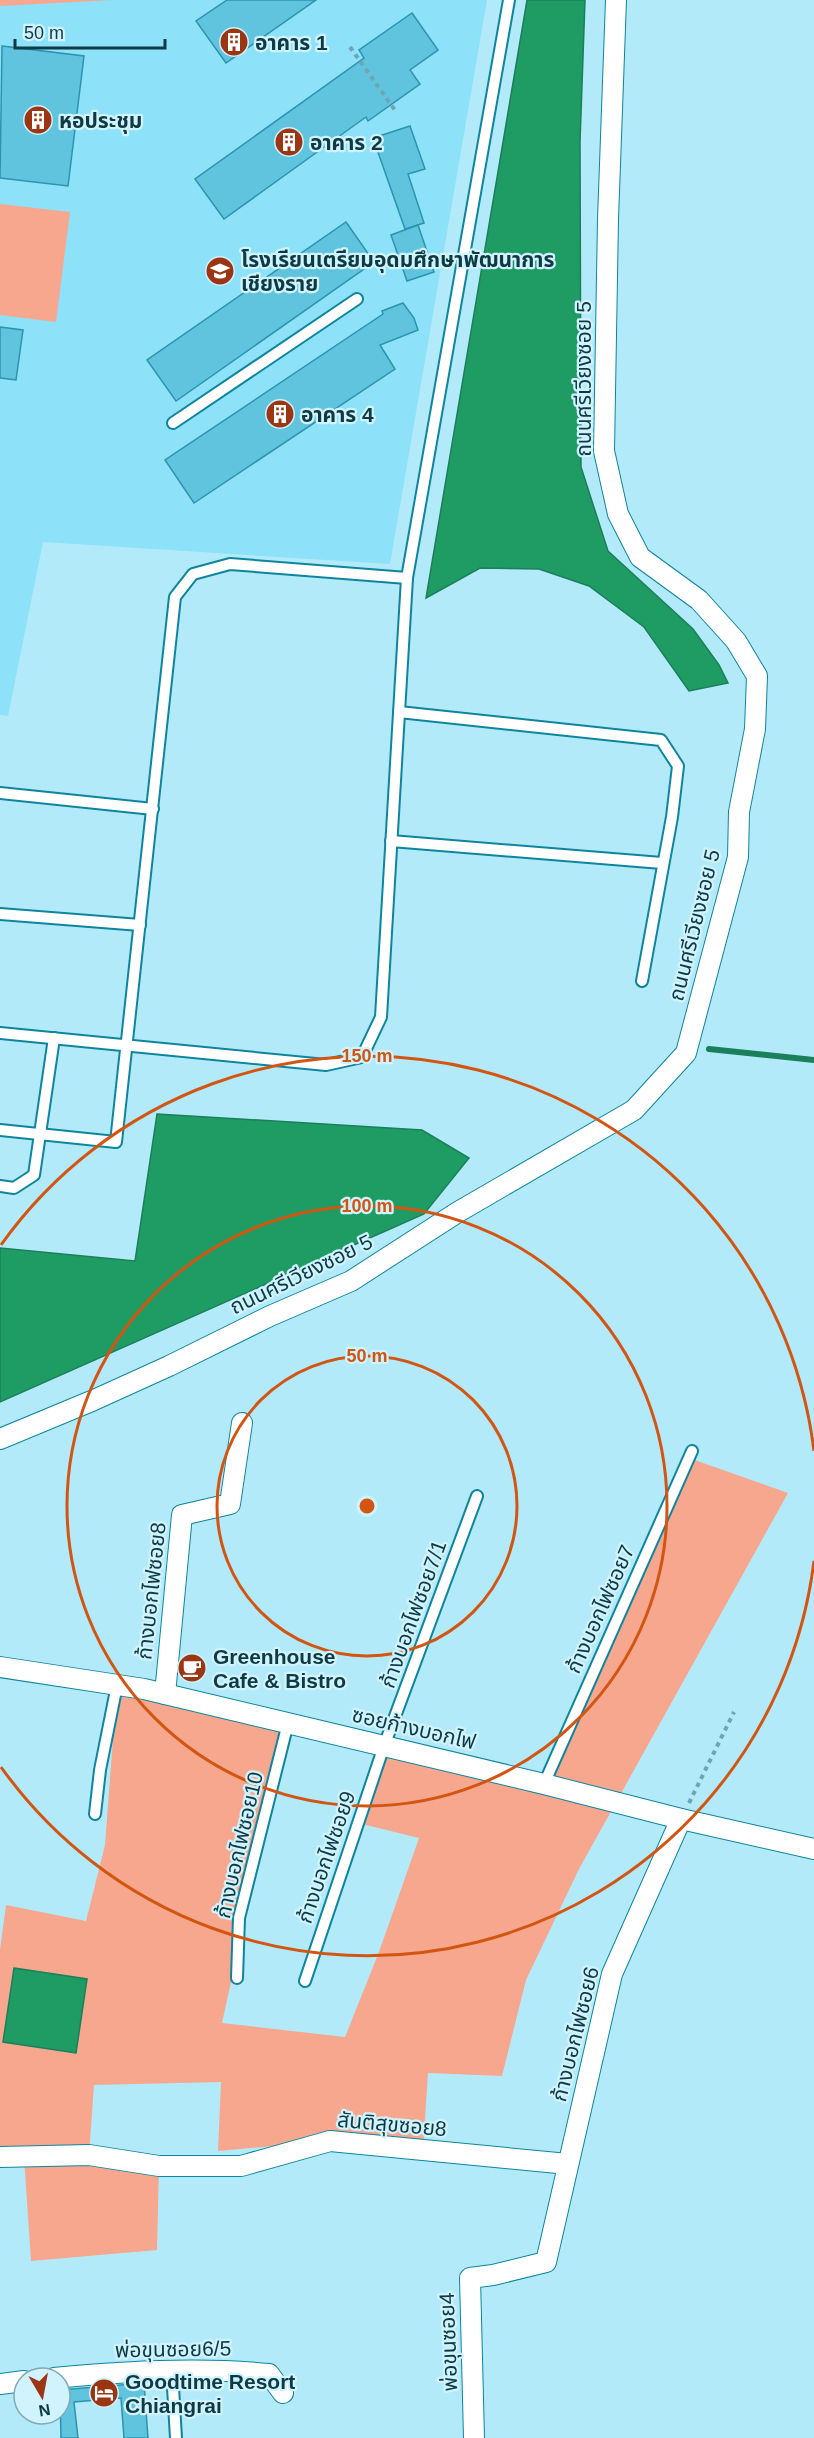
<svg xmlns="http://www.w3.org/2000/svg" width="814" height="2438" viewBox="0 0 814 2438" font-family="Arial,'Noto Sans Thai',sans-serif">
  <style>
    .built { fill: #8de1f9 }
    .green { fill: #f7a78e }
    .water { fill: #1f9c64; stroke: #1a7f5b; stroke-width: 1.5 }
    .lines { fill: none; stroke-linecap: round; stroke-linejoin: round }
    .stream { stroke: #1a7f5b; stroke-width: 6 }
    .building { fill: #61c4df; stroke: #2a94ae; stroke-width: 1.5 }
    .lane-casing { stroke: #0d859e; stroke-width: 14 }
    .street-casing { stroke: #0d859e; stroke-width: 22 }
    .path { stroke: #71a4b2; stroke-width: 4; stroke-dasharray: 4.5 4.5; stroke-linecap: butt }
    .lane { stroke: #fff; stroke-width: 10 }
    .street { stroke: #fff; stroke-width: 20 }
    .ring { fill: none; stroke: #d25612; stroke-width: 3 }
    .labels { text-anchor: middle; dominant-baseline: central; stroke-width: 4.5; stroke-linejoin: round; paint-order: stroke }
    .poi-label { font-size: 21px; font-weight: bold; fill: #0e3a45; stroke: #d0f3fe; text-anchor: start }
    .street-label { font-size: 21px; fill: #0e3a45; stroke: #d0f3fe }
    .centre { fill: #d25612; stroke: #d0f3fe; stroke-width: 3 }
    .ring-label { font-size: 18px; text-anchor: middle; font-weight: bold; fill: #d25612; stroke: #d0f3fe; stroke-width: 4.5; stroke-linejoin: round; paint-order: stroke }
  </style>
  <rect width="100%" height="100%" fill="#b3eafa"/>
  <polygon class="built" points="0,0 487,0 390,564 43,542 8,716 0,715"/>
  <g class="green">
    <polygon points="0,0 112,0 0,6"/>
    <polygon points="0,204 70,212 56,322 0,315"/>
    <polygon points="689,1458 788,1493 579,1869 526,1980 502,2076 428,2073 423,2150 330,2141 218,2151 221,2082 94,2085 89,2155 159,2166 157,2250 31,2261 24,2157 0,2157 0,1950 6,1905 86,1921 105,1845 117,1685 288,1723 222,2023 345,2037 379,1952 419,1838 358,1823 384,1746 544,1783"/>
  </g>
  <g class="water">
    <polygon points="527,0 585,0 580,142 581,467 608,551 693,629 719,665 728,683 689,691 644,627 589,586 539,569 480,568 426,598"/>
    <polygon points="157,1114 422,1130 469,1158 424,1214 0,1402 0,1248 135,1261"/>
    <polygon points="14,1968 87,1979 76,2053 3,2042"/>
  </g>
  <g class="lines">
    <polyline class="stream" points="709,1049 814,1060"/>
  </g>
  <g class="building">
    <polygon points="227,0 316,0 226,63 196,21"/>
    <polygon points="412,13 438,50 410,70 420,84 368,121 366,117 224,219 195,179 364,58 359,50"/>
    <polygon points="2,46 84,56 68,186 0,178"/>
    <polygon points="410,126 425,169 408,174 424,223 405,229 373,138"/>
    <polygon points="346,222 374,262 176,401 147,360"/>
    <polygon points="418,225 434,272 407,281 391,235"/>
    <polygon points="403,303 414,318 418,330 380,345 395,369 194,503 165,460 383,314 382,311"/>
    <polygon points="0,327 23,330 16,380 0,378"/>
    <polygon points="144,2383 148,2438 124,2438 121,2398 74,2402 78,2438 61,2438 60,2390"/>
  </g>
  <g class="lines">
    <g class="lane-casing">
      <g id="lane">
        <polyline points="173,423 357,299"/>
        <polyline points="399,712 661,740 678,766 672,817 642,981"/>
        <polyline points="0,793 153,809"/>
        <polyline points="391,841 662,863"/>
        <polyline points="0,914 140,925"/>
        <polyline points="0,1033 326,1065 362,1057 381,1017 407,578 509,0"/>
        <polyline points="0,1130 116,1142 175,597 193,574 230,564 407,578"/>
        <polyline points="0,1186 14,1188 34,1175 54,1038"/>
        <polyline points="544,1784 692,1451"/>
        <polyline points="95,1814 100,1770 117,1685"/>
        <polyline points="237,1978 239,1918 288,1723"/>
        <polyline points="305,1981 384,1746 477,1496"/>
        <polyline points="172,2370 176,2438"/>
      </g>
    </g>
    <g class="street-casing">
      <g id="street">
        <polyline points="0,1439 94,1400 169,1366 270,1316 351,1281 458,1212 634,1110 686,1053 738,857 739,812 755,729 757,676 736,641 699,600 640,557 618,514 604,451 608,219 616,0"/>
        <polyline points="0,1667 144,1689 544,1784 681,1819 814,1849"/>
        <polyline points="165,1694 182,1515 230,1504 242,1423"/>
        <polyline points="0,2157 89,2155 159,2166 241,2166 330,2141 568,2164"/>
        <path d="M54,2378c71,-7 144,-11 215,-4l14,19"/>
        <polyline points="0,2384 24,2381"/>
        <polyline points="474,2438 470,2278 493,2275 546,2262 612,1974 681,1819"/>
      </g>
    </g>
    <g class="path">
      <polyline points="350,47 397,113"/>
      <polyline points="689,1803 734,1712"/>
    </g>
    <use href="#lane" class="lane"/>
    <use href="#street" class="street"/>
  </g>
  <g class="ring">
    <circle cx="367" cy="1506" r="150"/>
    <circle cx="367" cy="1506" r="300"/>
    <path d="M814 1561A450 450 0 0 1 1 1767M1 1245A450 450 0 0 1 814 1451"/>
  </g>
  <defs>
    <g id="building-disc" transform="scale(1.5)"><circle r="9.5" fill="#9c3511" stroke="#d0f3fe"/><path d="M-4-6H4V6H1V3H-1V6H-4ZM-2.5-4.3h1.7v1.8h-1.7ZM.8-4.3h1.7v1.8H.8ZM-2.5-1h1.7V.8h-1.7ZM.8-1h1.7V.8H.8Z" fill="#fff"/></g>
    <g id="school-disc" transform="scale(1.5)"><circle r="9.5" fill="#9c3511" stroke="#d0f3fe"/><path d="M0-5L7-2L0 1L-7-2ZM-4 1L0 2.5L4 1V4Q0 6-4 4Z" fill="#fff"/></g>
    <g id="cafe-disc" transform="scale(1.5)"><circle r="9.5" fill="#9c3511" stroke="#d0f3fe"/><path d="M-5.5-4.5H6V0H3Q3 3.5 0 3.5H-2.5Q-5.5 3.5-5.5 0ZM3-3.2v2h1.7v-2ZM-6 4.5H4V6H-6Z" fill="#fff"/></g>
    <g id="hotel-disc" transform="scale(1.5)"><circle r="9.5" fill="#9c3511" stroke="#d0f3fe"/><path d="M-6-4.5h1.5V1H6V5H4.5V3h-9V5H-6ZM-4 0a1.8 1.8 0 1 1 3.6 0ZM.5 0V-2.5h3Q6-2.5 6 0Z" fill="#fff"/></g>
  </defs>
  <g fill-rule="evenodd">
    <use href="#building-disc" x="234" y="42"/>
    <use href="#building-disc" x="38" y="120"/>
    <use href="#building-disc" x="289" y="142"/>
    <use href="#school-disc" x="220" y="271"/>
    <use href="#building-disc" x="280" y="414"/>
    <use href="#cafe-disc" x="192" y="1668"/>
    <use href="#hotel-disc" x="104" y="2393"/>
  </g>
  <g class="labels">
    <g class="poi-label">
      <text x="255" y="42">อาคาร 1</text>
      <text x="59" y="120">หอประชุม</text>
      <text x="310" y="142">อาคาร 2</text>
      <text x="241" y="259">โรงเรียนเตรียมอุดมศึกษาพัฒนาการ<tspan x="241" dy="24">เชียงราย</tspan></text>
      <text x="301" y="414">อาคาร 4</text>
      <text x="213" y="1656">Greenhouse<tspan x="213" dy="24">Cafe &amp; Bistro</tspan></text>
      <text x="125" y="2381">Goodtime Resort<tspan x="125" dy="24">Chiangrai</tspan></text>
    </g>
    <g class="street-label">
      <text transform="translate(583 379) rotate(-90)">ถนนศรีเวียงซอย 5</text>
      <text transform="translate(694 925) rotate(-76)">ถนนศรีเวียงซอย 5</text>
      <text transform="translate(301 1274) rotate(-26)">ถนนศรีเวียงซอย 5</text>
      <text transform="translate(151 1591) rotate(-84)">ก้างบอกไฟซอย8</text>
      <text transform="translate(600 1609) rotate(-66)">ก้างบอกไฟซอย7</text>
      <text transform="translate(413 1614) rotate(-70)">ก้างบอกไฟซอย7/1</text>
      <text transform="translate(414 1728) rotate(13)">ซอยก้างบอกไฟ</text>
      <text transform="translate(239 1845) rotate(-77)">ก้างบอกไฟซอย10</text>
      <text transform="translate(326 1857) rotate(-71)">ก้างบอกไฟซอย9</text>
      <text transform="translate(575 2034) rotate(-76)">ก้างบอกไฟซอย6</text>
      <text transform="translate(392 2124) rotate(5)">สันติสุขซอย8</text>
      <text transform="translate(448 2342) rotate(-92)">พ่อขุนซอย4</text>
      <text transform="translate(173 2349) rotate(-1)">พ่อขุนซอย6/5</text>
    </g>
  </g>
  <circle cx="367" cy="1506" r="9" class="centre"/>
  <g class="ring-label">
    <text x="367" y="1062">150 m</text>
    <text x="367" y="1212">100 m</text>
    <text x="367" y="1362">50 m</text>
  </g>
  <g transform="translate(42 2396) rotate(170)"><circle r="28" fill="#d0f3fe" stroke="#82a9b4" stroke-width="1.5"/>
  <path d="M0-4.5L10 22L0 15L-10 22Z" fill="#9c3511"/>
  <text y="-9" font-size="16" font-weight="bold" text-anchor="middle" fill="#0e3a45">N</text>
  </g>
  <path d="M15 39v9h150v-9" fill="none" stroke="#0e3a45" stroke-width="3"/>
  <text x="24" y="39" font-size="18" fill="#0e3a45" stroke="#d0f3fe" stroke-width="4.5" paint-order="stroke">50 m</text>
</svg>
